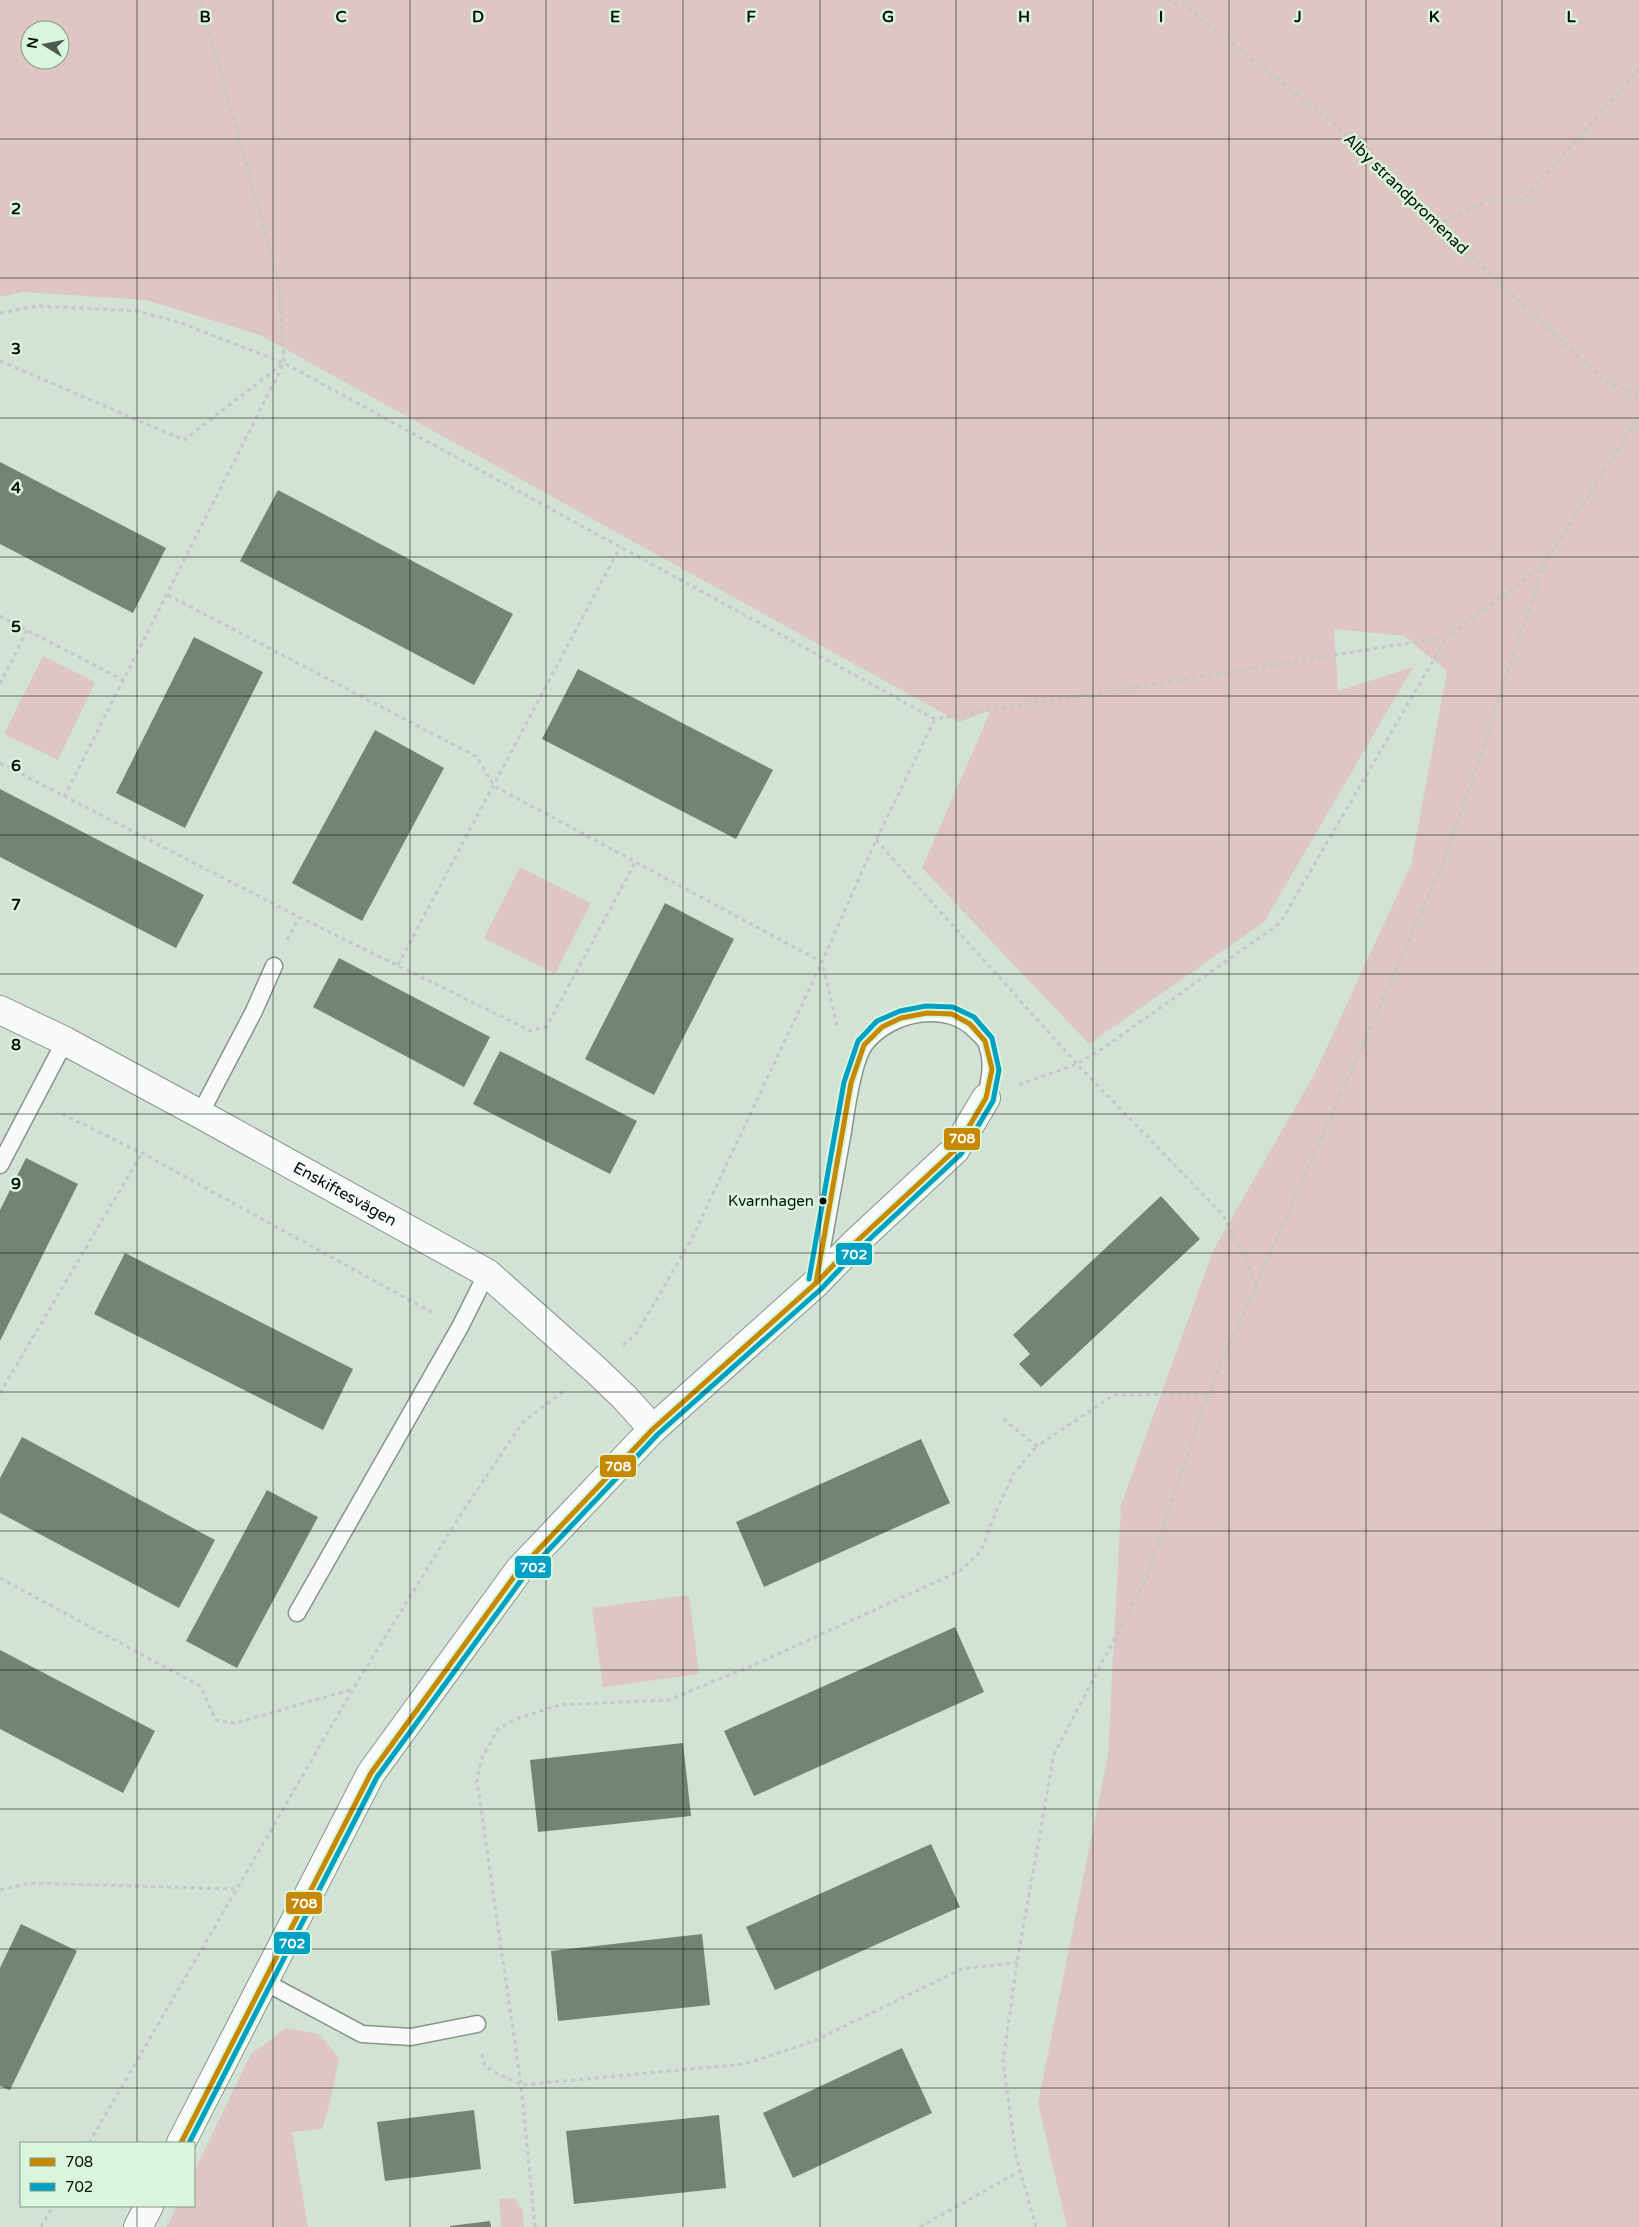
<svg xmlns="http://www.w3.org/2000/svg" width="1639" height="2227" viewBox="0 0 1639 2227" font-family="'Varela Round',sans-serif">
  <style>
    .green { fill: #dec6c2; fill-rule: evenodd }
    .building { fill: #738476 }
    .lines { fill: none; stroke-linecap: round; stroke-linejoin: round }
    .service-casing { stroke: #89948a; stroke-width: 19 }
    .minor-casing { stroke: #89948a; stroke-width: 30 }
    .tertiary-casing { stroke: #89948a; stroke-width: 30 }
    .path { stroke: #c4c9c5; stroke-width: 3; stroke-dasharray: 4 4; stroke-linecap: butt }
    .service { stroke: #f8fbf9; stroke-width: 16 }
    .minor { stroke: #f8fbf9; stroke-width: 28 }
    .tertiary { stroke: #f8fbf9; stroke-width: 28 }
    .bus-1-casing { stroke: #d9f5db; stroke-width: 9 }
    .bus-2-casing { stroke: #d9f5db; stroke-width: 9 }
    .bus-1 { stroke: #c78802; stroke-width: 5 }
    .bus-2 { stroke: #00a1c4; stroke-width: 5 }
    .grid { fill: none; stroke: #071008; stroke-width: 1; stroke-opacity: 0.55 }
    .bus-dot { fill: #071008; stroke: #d9f5db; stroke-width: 2 }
    .labels { text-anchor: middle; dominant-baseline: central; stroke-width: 5; stroke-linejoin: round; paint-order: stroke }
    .bus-label { font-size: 15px; fill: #071008; stroke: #d9f5db; text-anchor: end }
    .street-label { font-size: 16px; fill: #071008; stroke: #d9f5db }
    .grid-label { font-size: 16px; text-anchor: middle; font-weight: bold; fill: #071008; stroke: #d9f5db; stroke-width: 5; stroke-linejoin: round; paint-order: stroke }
    .line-badge { stroke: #d9f5db; stroke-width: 2 }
    .badge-label { font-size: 14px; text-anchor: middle; font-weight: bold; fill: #fff }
  </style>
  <rect width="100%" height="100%" fill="#d2e2d4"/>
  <g class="green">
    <path d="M0,0h1639v2227h-572l-29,-124 70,-348 13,-250 92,-254 102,-178 96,-208 36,-194 -43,-35 -70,-7 4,62 75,-24 -149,255 -175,122 -167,-176 69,-158 -32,12 -699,-387 -114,-35 -123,-8 -23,5zM30,30h30v30h-30z"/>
    <polygon points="43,656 95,682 58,760 4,734"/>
    <polygon points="520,867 591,903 555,974 484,938"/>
    <polygon points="689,1595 699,1674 603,1687 592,1608"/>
    <polygon points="286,2028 319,2034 339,2058 330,2102 322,2129 292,2132 308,2227 167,2227 177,2206 194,2206 194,2172 251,2054"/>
    <polygon points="515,2198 523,2211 524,2227 501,2227 499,2199"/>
  </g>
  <g class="building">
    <polygon points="0,462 166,548 133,613 0,544"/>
    <polygon points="278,490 513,614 474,685 240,561"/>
    <polygon points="194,637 263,672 185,828 116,793"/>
    <polygon points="578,669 773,770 736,839 542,739"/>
    <polygon points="375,730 444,768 362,921 292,883"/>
    <polygon points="0,789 204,895 176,948 0,857"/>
    <polygon points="665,903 734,939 654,1095 585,1059"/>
    <polygon points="339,958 490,1037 464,1087 313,1007"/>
    <polygon points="500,1051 637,1121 610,1174 473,1104"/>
    <polygon points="26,1158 78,1184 0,1341 0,1210"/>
    <polygon points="1161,1196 1200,1239 1041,1387 1019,1364 1030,1354 1013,1335"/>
    <polygon points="125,1253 353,1369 323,1430 94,1314"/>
    <polygon points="22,1437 215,1540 179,1608 0,1513 0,1478"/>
    <polygon points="921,1439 950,1503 764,1587 736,1522"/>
    <polygon points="267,1490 318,1517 237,1668 186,1641"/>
    <polygon points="955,1627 984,1692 754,1796 724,1731"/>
    <polygon points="0,1650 155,1731 123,1793 0,1729"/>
    <polygon points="683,1743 691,1816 538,1832 530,1760"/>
    <polygon points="931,1844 960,1907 775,1990 746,1927"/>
    <polygon points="21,1924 77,1951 10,2090 0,2086 0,1968"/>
    <polygon points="702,1934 710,2005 558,2021 551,1951"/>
    <polygon points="902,2048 932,2113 793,2178 763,2113"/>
    <polygon points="474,2110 481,2169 385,2181 377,2122"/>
    <polygon points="719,2115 726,2188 574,2204 566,2131"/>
    <polygon points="490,2221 491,2227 450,2227 450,2226"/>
  </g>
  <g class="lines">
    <g class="service-casing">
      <g id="service">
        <polyline points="200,1114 254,1011 274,966"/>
        <polyline points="0,1165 65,1041"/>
        <path d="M816,1281c9,-50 18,-100 27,-150 3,-21 10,-71 22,-87 25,-32 82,-44 111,-13 3,3 8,7 10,11 8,20 4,36 0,56"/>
        <polyline points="297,1613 460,1327 487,1273"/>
        <polyline points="263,1981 362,2034 411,2037 477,2024"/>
      </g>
    </g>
    <g class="minor-casing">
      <g id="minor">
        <path id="s1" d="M0,1010l65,31 135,73 287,159 109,97 29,28 28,31"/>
      </g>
    </g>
    <g class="tertiary-casing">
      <g id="tertiary">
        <polyline points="181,2143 371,1773 519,1570 653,1429 816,1283 855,1243 955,1150 986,1098"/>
        <polyline points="138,2227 149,2206"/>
      </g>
    </g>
    <g class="path">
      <polyline points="1166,0 1185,6 1334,124 1437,225 1604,380 1639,396"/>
      <polyline points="1437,225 1488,200 1524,200 1639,69"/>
      <polyline points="0,313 37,306 138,311 181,323 284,363 935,719 1447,637 1543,566"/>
      <polyline points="0,361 184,440 281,365"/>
      <polyline points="168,595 477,757 494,786 822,962 838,1030"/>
      <polyline points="0,616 123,680"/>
      <polyline points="0,684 27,630"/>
      <polyline points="0,763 299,917 531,1031 547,1026 636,861"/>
      <polyline points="64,797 284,363 279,281 200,0"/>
      <polyline points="876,840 1077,1064 1223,1215 1257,1284"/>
      <polyline points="287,940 299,917"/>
      <polyline points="398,965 620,547"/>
      <polyline points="1019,1085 1077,1064 1099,1051 1280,923 1447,637"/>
      <polyline points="62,1114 142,1153 433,1313"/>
      <polyline points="623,1345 637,1333 691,1240 822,962 876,840 935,719"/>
      <polyline points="0,1393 142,1153"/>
      <polyline points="1003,1419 1037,1446 1114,1395 1208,1394"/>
      <polyline points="0,1578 200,1686 216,1720 236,1723 353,1689"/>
      <polyline points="0,1890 30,1883 235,1889"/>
      <polyline points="482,2054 485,2067 521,2085 745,2064 814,2041 962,1969 1017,1962"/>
      <polyline points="89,2143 353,1689 461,1514 523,1422 565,1390"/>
      <polyline points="41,2227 53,2206"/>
      <polyline points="535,2227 521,2085 477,1781 481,1760 498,1729 516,1719 559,1705 668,1700 756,1664 960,1571 981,1551 997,1509 1014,1473 1037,1446"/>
      <polyline points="920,2227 1020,2171"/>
      <polyline points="1036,2227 1016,2156 1003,2062 1017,1962 1054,1754 1147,1577 1208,1394 1448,852 1543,566 1639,417"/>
    </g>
    <use href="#service" class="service"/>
    <use href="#minor" class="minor"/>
    <use href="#tertiary" class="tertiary"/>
    <g class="bus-1-casing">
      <g id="bus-1">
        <polygon points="927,1013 952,1014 970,1024 985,1041 992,1069 986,1098 955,1150 855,1243 816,1283 851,1083 864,1045 882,1027 901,1018"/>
        <polyline points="181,2143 371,1773 519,1570 653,1429 816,1283"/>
      </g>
    </g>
    <g class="bus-2-casing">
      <polyline id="bus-2" points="189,2143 377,1777 525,1575 658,1434 821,1289 860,1248 961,1154 993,1101 999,1070 992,1038 974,1017 953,1007 926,1006 900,1011 877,1021 858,1041 844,1082 809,1279"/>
    </g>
    <use href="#bus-1" class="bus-1"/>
    <use href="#bus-2" class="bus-2"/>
  </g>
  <path class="grid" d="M137,0v2143M273,0v2227M410,0v2227M546,0v2227M683,0v2227M820,0v2227M956,0v2227M1093,0v2227M1229,0v2227M1366,0v2227M1502,0v2227M0,139h1639M0,278h1639M0,418h1639M0,557h1639M0,696h1639M0,835h1639M0,974h1639M0,1114h1639M0,1253h1639M0,1392h1639M0,1531h1639M0,1670h1639M0,1809h1639M0,1949h1639M0,2088h1639M137,2206v21"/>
  <circle class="bus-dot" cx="823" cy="1201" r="4.5"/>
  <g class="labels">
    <g class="bus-label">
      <text x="814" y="1201">Kvarnhagen</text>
    </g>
    <g class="street-label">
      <text transform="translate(1406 194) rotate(44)">Alby strandpromenad</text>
      <text stroke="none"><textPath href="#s1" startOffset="391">Enskiftesvägen</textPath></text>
    </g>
  </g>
  <g class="grid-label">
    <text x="205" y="22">B</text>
    <text x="341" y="22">C</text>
    <text x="478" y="22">D</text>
    <text x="615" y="22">E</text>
    <text x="751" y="22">F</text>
    <text x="888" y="22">G</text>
    <text x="1024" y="22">H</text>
    <text x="1161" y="22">I</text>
    <text x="1298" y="22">J</text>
    <text x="1434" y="22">K</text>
    <text x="1571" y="22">L</text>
    <text x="16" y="214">2</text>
    <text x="16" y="354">3</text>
    <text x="16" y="493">4</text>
    <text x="16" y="632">5</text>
    <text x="16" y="771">6</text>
    <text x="16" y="910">7</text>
    <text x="16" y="1050">8</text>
    <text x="16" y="1189">9</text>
  </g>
  <g class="line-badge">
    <rect x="943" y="1127" width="38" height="24" rx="5" fill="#c78802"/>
    <rect x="835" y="1242" width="38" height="24" rx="5" fill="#00a1c4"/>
    <rect x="599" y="1454" width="38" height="24" rx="5" fill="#c78802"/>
    <rect x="514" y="1555" width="38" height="24" rx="5" fill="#00a1c4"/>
    <rect x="285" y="1891" width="38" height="24" rx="5" fill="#c78802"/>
    <rect x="273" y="1931" width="38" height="24" rx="5" fill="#00a1c4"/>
  </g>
  <g class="badge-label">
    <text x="962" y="1143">708</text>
    <text x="854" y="1259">702</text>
    <text x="618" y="1471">708</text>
    <text x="533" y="1572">702</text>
    <text x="304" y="1908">708</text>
    <text x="292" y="1948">702</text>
  </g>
  <rect x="20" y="2142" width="175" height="65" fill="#d9f5db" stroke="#859987"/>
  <rect x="30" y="2158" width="25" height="8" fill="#c78802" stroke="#859987"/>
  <text x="65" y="2167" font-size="15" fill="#071008">708</text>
  <rect x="30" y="2183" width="25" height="8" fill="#00a1c4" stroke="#859987"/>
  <text x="65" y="2192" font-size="15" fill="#071008">702</text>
  <g transform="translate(45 45) rotate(280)"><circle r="24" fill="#d9f5db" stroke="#859987"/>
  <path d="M0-4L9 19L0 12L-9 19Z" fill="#4e5a4f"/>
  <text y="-8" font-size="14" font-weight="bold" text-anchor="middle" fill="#071008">N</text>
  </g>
</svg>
